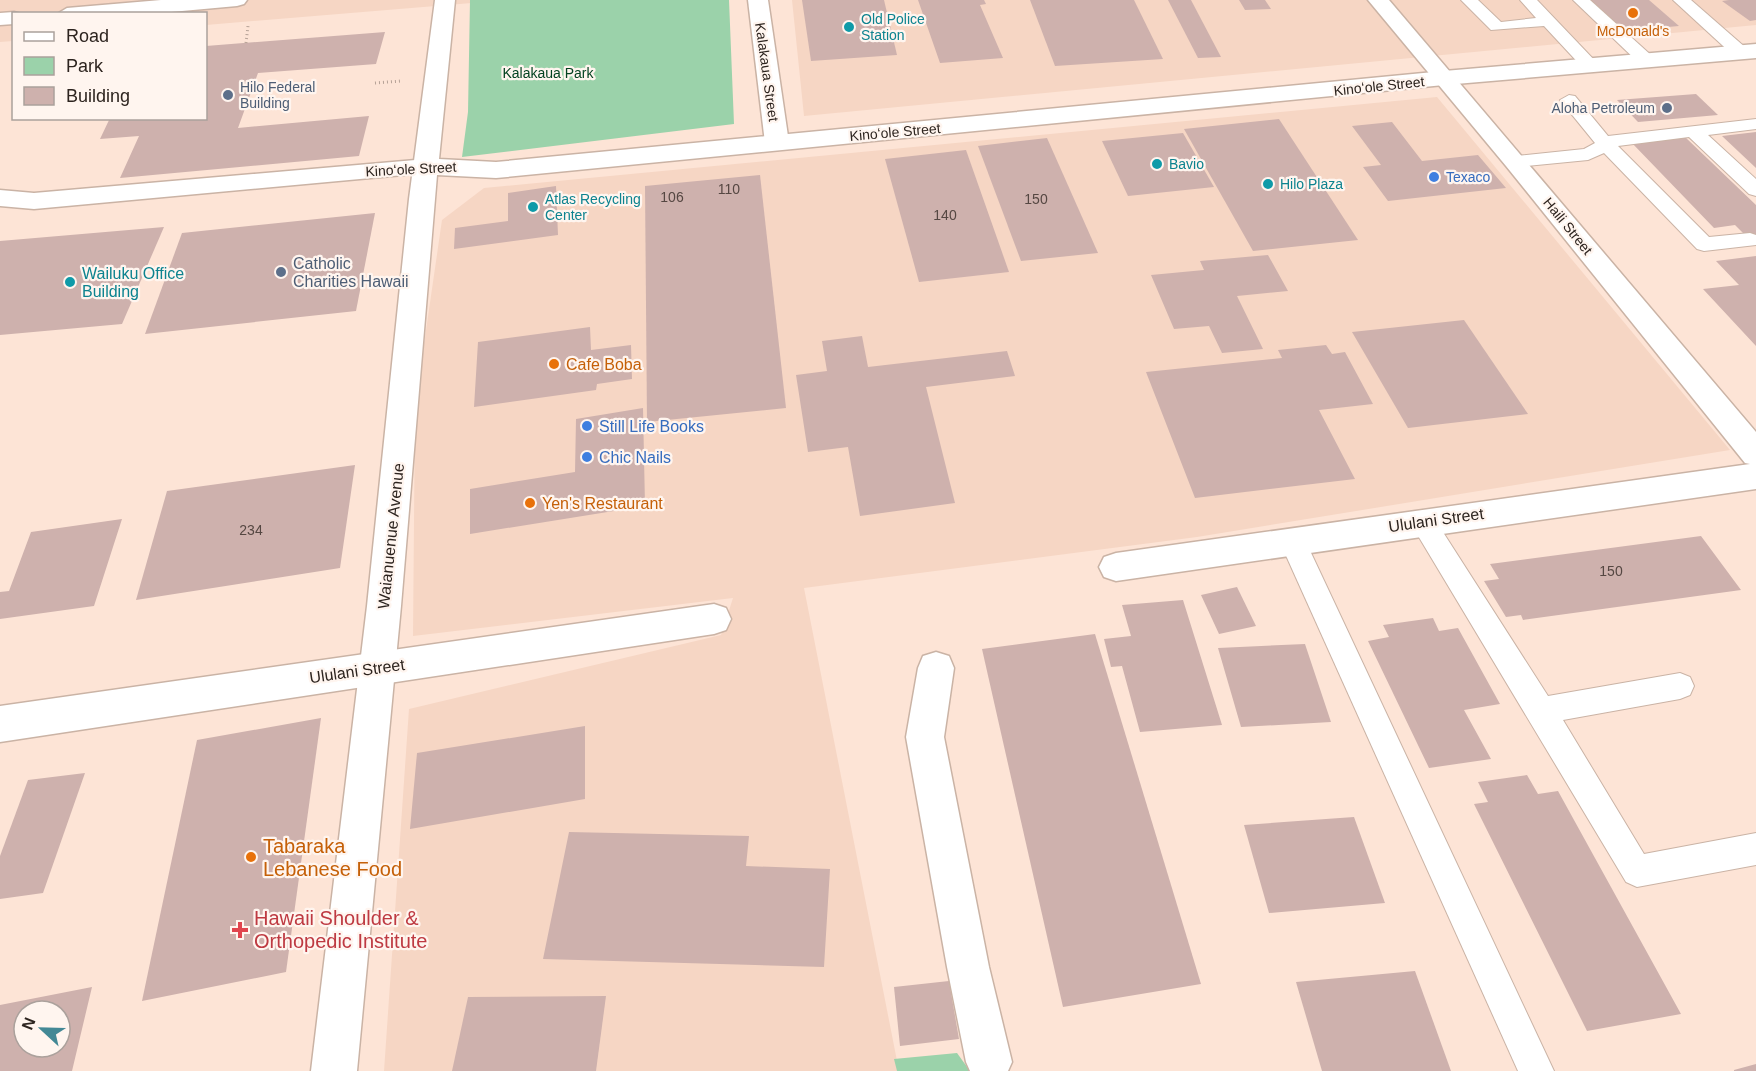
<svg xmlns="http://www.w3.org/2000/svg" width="1756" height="1071" viewBox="0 0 1756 1071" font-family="Arial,sans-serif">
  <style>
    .built { fill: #f6d6c4 }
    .green { fill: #9bd2aa }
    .building { fill: #ceb1ad; fill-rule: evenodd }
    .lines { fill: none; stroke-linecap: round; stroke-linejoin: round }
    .lane-casing { stroke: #cab3a5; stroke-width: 2 }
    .street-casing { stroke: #cab3a5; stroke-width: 3 }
    .secondary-casing { stroke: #cab3a5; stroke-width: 3 }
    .path { stroke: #b6a297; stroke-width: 3; stroke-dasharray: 1 3; stroke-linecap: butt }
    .lane { fill: #fff; fill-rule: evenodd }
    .street { fill: #fff; fill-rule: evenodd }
    .secondary { fill: #fff; fill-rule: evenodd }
    .food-dot { fill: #e8710a; stroke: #fff5ef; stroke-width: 2 }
    .culture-dot { fill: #0f9aa8; stroke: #fff5ef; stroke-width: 2 }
    .service-dot { fill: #5c6f8a; stroke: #fff5ef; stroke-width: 2 }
    .shop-dot { fill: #3f7fe0; stroke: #fff5ef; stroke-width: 2 }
    .health-dot { fill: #e0444e; stroke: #fff5ef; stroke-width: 2 }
    .labels { text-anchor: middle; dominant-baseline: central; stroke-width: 4.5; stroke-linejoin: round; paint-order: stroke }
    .far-culture-label { font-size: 14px; fill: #0d838f; stroke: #fff5ef; text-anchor: start }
    .far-food-label { font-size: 14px; fill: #c56008; stroke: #fff5ef }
    .far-street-label { font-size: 14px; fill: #2d241f; stroke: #fff5ef }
    .far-park-label { font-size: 14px; fill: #034220; stroke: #fff5ef }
    .far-service-label { font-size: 14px; fill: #4e5e75; stroke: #fff5ef; text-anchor: start }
    .far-shop-label { font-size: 14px; fill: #366cbe; stroke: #fff5ef; text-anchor: start }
    .number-label { font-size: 14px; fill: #554742 }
    .service-label { font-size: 16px; fill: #4e5e75; stroke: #fff5ef; text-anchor: start }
    .culture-label { font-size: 16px; fill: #0d838f; stroke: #fff5ef; text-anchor: start }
    .food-label { font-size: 16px; fill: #c56008; stroke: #fff5ef; text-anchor: start }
    .shop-label { font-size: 16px; fill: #366cbe; stroke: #fff5ef; text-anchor: start }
    .street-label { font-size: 16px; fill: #2d241f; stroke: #fff5ef }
    .near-food-label { font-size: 20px; fill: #c56008; stroke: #fff5ef; text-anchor: start }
    .near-health-label { font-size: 20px; fill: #be3a42; stroke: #fff5ef; text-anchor: start }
  </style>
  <rect width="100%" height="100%" fill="#fde4d6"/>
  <g class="built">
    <polygon points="0,0 484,0 484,2 206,25 206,14 14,14 13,41 0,42"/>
    <polygon points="792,0 1756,0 1756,25 804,116"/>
    <polygon points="1437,97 1730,450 1197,537 804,588 899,1071 384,1071 409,709 721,635 733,598 413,636 415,406 442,220 484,188"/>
  </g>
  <g class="green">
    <polygon points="470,0 729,0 734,124 462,157 468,112"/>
    <polygon points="957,1053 970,1071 897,1071 894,1059"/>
  </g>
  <g class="building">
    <polygon points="802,0 884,0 897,55 811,61"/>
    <polygon points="918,0 984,0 986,4 980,5 1003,58 940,63"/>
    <polygon points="1030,0 1134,0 1163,59 1055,66"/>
    <polygon points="1168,0 1191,0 1221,57 1198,58"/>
    <polygon points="1239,0 1265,0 1271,9 1245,10"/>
    <polygon points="1588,0 1649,0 1679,26 1622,31"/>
    <polygon points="1729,0 1756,0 1756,20 1750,21 1722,1"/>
    <polygon points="385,32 376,64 258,73 238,128 369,116 359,156 120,178 139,136 100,139 110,118 206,118 206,46"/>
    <polygon points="1696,94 1718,115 1638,122 1617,100"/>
    <polygon points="1279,119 1358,240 1253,251 1184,129"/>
    <polygon points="1392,122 1422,161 1478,155 1506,188 1388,201 1363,167 1381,165 1352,126"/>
    <polygon points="1756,132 1756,168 1722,136"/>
    <polygon points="1183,133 1214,187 1128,196 1102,141"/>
    <polygon points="1685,137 1756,205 1756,246 1735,225 1714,228 1631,142"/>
    <polygon points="1047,138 1098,253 1021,261 978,146"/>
    <polygon points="966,150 1009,272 919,282 885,159"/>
    <polygon points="760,175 786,408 647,422 645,186"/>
    <polygon points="556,186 558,235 454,249 455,228 508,221 508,193"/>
    <polygon points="375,213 356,311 145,334 182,233"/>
    <polygon points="164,227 122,324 0,335 0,241"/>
    <polygon points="1268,255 1288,291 1237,296 1263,349 1222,353 1209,326 1174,329 1151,275 1204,270 1200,261"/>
    <polygon points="1756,256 1756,346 1703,289 1739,285 1716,261"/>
    <polygon points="1464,320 1528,414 1408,428 1352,332"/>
    <polygon points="590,327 591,350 631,345 632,379 597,384 596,390 474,407 478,342"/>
    <polygon points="862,336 868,367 1007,351 1015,376 926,387 955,503 860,516 848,447 808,452 796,375 827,371 822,341"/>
    <polygon points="1326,345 1332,354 1345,352 1373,404 1319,410 1355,479 1195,498 1146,372 1282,358 1278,350"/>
    <polygon points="643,408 645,506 470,534 470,489 575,472 576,419"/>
    <polygon points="355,465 340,568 136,600 167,491"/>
    <polygon points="122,519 94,606 0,619 0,592 9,591 31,532"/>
    <polygon points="1701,536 1741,590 1523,620 1521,615 1506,617 1484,581 1499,579 1490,564"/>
    <polygon points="1237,587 1256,626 1219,634 1201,595"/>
    <polygon points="1183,600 1222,725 1140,732 1122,666 1111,667 1104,639 1131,636 1122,605"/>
    <polygon points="1433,618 1439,631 1458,628 1500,704 1464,710 1491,759 1429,768 1368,641 1389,637 1383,625"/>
    <polygon points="1095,634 1201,984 1063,1007 982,649"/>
    <polygon points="1305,644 1331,722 1241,727 1218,648"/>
    <polygon points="321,718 286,972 142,1001 197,740"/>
    <polygon points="585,726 585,799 410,829 417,753"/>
    <polygon points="85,773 43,893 0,899 0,856 28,780"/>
    <polygon points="1527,775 1538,794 1558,791 1681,1014 1587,1031 1474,804 1488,802 1478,782"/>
    <polygon points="1354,817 1385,903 1269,913 1244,825"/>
    <polygon points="569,832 749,836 746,866 830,869 824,967 543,959"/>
    <polygon points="1415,971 1451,1071 1322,1071 1296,982"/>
    <polygon points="949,981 959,1039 900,1046 894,987"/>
    <path d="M92,987l-20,84h-72v-66zM24,1011h36v36h-36z"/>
    <polygon points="606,996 596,1071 452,1071 468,997"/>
    <polygon points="1756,1064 1756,1071 1734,1071 1734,1070"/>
  </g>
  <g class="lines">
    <g class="lane-casing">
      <g id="lane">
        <polygon points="1461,0 1478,0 1501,22 1536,18 1520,0 1537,0 1599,65 1596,69 1584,69 1544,26 1491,30"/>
        <polygon points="1573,0 1590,0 1652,56 1655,60 1652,64 1640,64"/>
        <polygon points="1673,0 1691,0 1746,48 1748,52 1746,56 1734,56"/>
        <polygon points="1569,95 1575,96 1608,136 1756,119 1756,129 1708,135 1756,179 1756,196 1749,194 1689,137 1618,146 1709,237 1750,233 1756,235 1756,245 1704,251 1697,249 1604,153 1588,160 1515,167 1508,165 1506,161 1508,157 1584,149 1595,143 1560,100"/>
        <polygon points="1423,512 1432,515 1548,696 1680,673 1690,677 1694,686 1690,695 1680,699 1563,720 1644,854 1756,833 1756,865 1637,887 1626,882 1414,529 1410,522 1414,515"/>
        <polygon points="1292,529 1301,532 1305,540 1554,1071 1518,1071 1279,540 1283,532"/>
      </g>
    </g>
    <g class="street-casing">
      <g id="street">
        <polygon points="161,0 247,0 244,4 237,6 149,14 57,14 67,8"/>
        <polygon points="748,0 768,0 789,143 785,148 777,150 769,148 765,143"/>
        <polygon points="1368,0 1389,0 1756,432 1756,489 1116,581 1104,577 1099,567 1104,557 1116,553 1750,464 1745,463 1506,166"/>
        <polygon points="14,12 21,14 14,14 14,24 0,25 0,13"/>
        <polygon points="427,159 436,162 439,167 436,172 34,209 0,206 0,190 34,193"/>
        <polygon points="714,604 726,608 731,619 726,630 714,634 0,742 0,706"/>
        <polygon points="936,652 949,656 954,668 944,737 989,967 1012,1062 1008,1071 970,1071 966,1062 947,967 906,737 918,668 923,656"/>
      </g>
    </g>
    <g class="secondary-casing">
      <polygon id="secondary" points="435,0 455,0 439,159 496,162 1444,71 1756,44 1756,58 1444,85 496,178 437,175 401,606 357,1071 311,1071 367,606 409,199"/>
    </g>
    <g class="path">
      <polyline points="246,43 248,26"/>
      <polyline points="375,83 401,81"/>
    </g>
    <use href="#lane" class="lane"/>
    <use href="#street" class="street"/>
    <use href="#secondary" class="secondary"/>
  </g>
  <g class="food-dot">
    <circle cx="1633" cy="13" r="6"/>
    <circle cx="554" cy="364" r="6"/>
    <circle cx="530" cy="503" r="6"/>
    <circle cx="251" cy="857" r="6"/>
  </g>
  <g class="culture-dot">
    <circle cx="849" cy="27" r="6"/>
    <circle cx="1157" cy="164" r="6"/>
    <circle cx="1268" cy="184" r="6"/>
    <circle cx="533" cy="207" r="6"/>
    <circle cx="70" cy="282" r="6"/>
  </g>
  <g class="service-dot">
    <circle cx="228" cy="95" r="6"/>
    <circle cx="1667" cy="108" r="6"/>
    <circle cx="281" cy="272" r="6"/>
  </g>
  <g class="shop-dot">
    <circle cx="1434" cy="177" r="6"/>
    <circle cx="587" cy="426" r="6"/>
    <circle cx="587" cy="457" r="6"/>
  </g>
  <path class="health-dot" d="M237 921h6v6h6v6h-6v6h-6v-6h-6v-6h6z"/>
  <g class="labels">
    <g class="far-culture-label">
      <text x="861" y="19">Old Police<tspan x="861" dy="16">Station</tspan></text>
      <text x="1169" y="164">Bavio</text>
      <text x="1280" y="184">Hilo Plaza</text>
      <text x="545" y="199">Atlas Recycling<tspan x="545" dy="16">Center</tspan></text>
    </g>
    <g class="far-food-label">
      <text x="1633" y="31">McDonald's</text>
    </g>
    <g class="far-street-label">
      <text transform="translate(767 72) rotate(82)">Kalakaua Street</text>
      <text transform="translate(1379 86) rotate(-6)">Kinoʻole Street</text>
      <text transform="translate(895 132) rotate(-5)">Kinoʻole Street</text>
      <text transform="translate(411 169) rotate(-3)">Kinoʻole Street</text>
      <text transform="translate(1568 226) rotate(51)">Haili Street</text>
    </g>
    <g class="far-park-label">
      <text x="548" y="73">Kalakaua Park</text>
    </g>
    <g class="far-service-label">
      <text x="240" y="87">Hilo Federal<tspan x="240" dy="16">Building</tspan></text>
      <text x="1655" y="108" text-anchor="end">Aloha Petroleum</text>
    </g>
    <g class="far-shop-label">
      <text x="1446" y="177">Texaco</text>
    </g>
    <g class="number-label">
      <text x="729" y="189">110</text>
      <text x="672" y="197">106</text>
      <text x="1036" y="199">150</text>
      <text x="945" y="215">140</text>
      <text x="251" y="530">234</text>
      <text x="1611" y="571">150</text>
    </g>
    <g class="service-label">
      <text x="293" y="263">Catholic<tspan x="293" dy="18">Charities Hawaii</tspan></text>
    </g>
    <g class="culture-label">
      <text x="82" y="273">Wailuku Office<tspan x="82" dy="18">Building</tspan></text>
    </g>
    <g class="food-label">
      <text x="566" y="364">Cafe Boba</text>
      <text x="542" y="503">Yen's Restaurant</text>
    </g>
    <g class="shop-label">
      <text x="599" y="426">Still Life Books</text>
      <text x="599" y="457">Chic Nails</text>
    </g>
    <g class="street-label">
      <text transform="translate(1436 520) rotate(-8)">Ululani Street</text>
      <text transform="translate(391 536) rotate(-84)">Waianuenue Avenue</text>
      <text transform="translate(357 671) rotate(-8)">Ululani Street</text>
    </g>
    <g class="near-food-label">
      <text x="263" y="846">Tabaraka<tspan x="263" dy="23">Lebanese Food</tspan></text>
    </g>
    <g class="near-health-label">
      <text x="254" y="918">Hawaii Shoulder &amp;<tspan x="254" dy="23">Orthopedic Institute</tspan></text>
    </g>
  </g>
  <rect x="12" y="12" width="195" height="108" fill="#fff5ef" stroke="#aba19c" stroke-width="1.5"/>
  <rect x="24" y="32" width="30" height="9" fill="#ffffff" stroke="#aba19c" stroke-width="1.5"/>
  <text x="66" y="42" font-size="18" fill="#2d241f">Road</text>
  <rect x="24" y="57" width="30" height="18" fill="#9bd2aa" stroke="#aba19c" stroke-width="1.5"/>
  <text x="66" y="72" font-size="18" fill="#2d241f">Park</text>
  <rect x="24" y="87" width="30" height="18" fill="#ceb1ad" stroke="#aba19c" stroke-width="1.5"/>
  <text x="66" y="102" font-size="18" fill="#2d241f">Building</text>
  <g transform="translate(42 1029) rotate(292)"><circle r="28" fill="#fff5ef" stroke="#aba19c" stroke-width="1.5"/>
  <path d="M0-4.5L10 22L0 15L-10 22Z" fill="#438895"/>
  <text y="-9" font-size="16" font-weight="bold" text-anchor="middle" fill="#2d241f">N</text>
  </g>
</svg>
